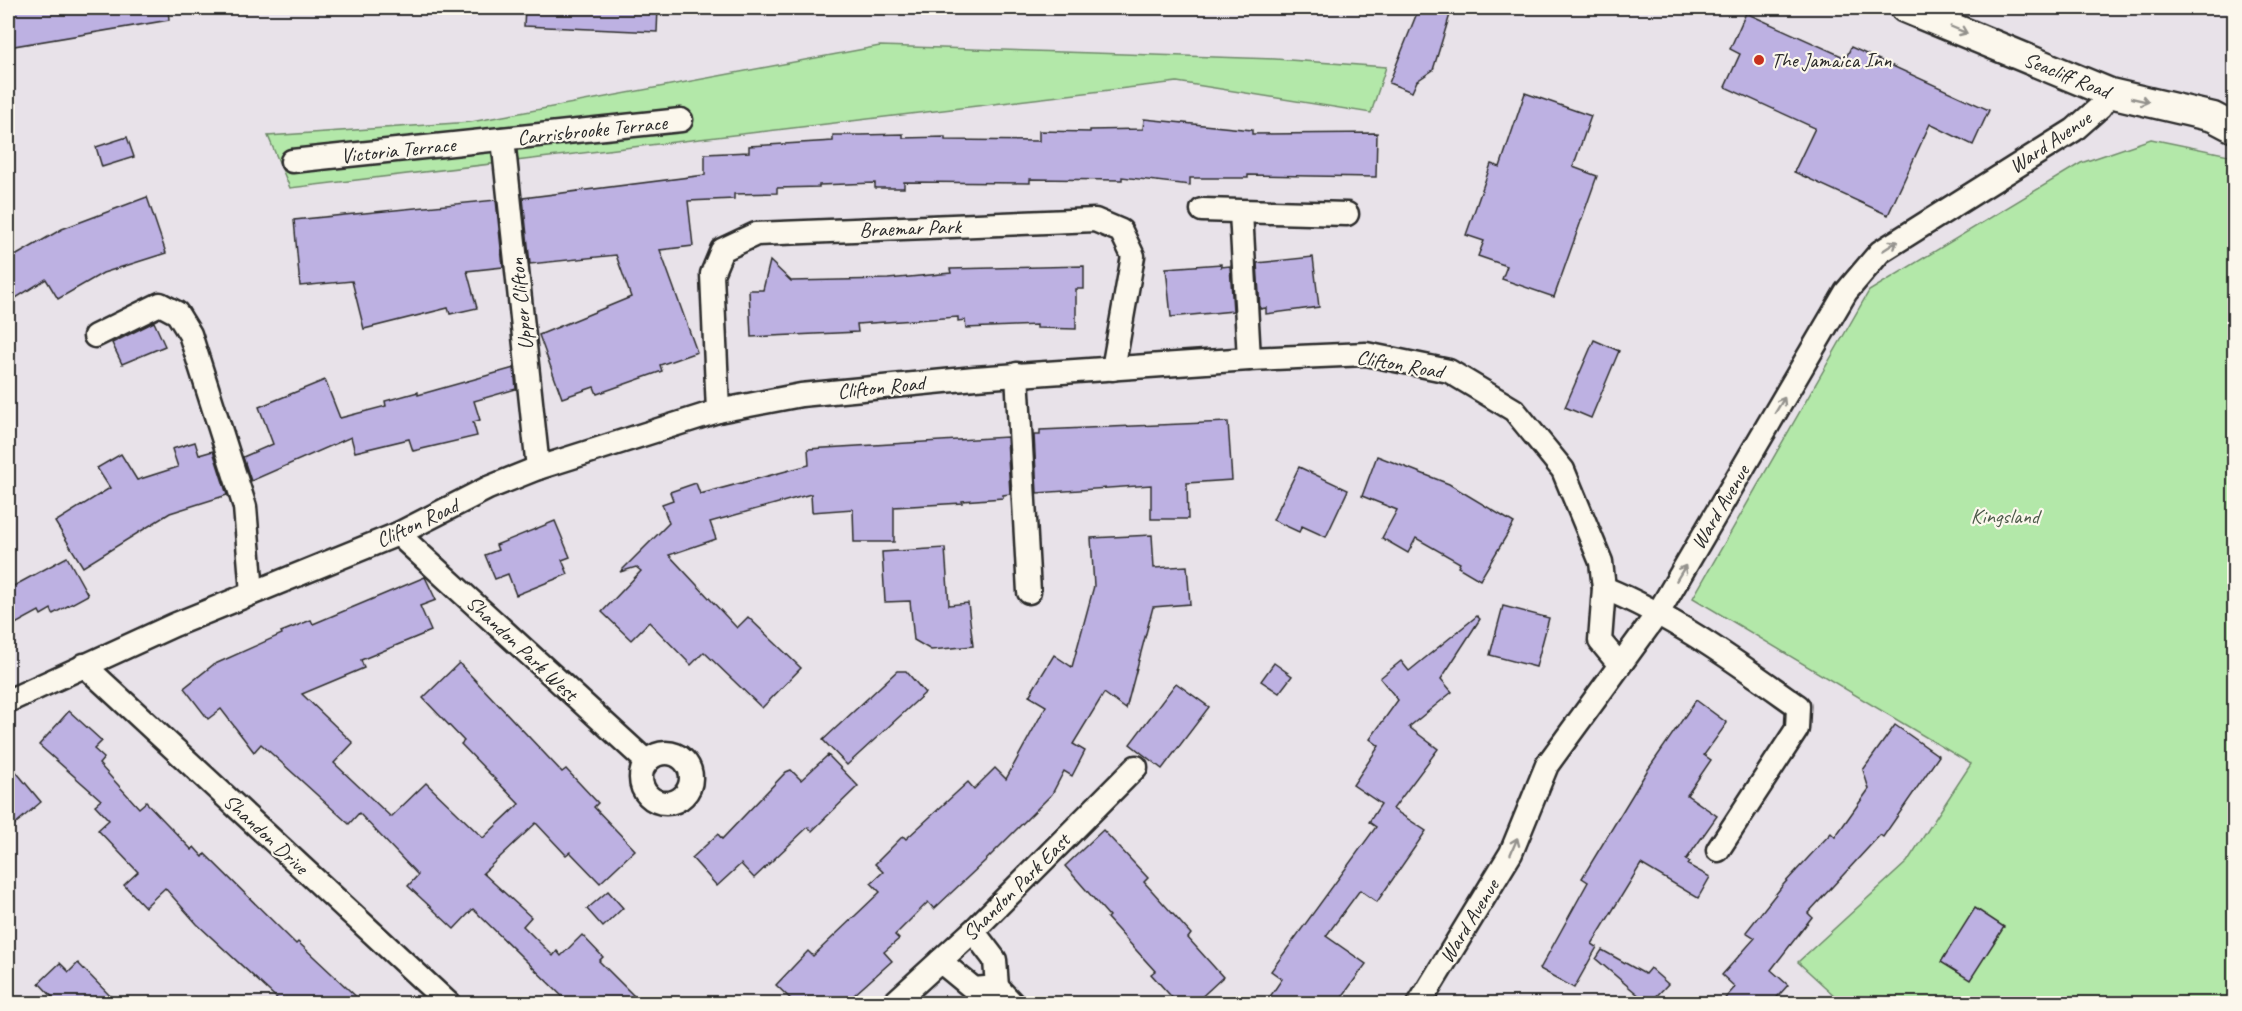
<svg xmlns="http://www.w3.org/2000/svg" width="2242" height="1011" viewBox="0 0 2242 1011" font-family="Caveat,sans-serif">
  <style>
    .green { fill: #b3e8a9; stroke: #6f8a6a; stroke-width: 1.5 }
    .building { fill: #bdb1e2; stroke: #2b2b2b; stroke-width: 1.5 }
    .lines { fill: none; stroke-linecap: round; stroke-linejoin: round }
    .minor-casing { stroke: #2b2b2b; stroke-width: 27 }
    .tertiary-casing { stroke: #2b2b2b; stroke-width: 33 }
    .minor { stroke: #fbf7ec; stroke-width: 22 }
    .tertiary { stroke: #fbf7ec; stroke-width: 28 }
    .oneway { stroke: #93918c }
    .poi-dot { fill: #c8321e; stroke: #fbf7ec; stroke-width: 2 }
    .labels { text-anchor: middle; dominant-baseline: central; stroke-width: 4.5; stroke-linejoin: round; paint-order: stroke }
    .poi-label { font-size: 21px; fill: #2b2b2b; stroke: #fbf7ec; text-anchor: start }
    .street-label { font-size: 21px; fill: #2b2b2b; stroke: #fbf7ec }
    .park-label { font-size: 21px; fill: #4d5a4a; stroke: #fbf7ec }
  </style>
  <rect width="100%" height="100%" fill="#e8e2e9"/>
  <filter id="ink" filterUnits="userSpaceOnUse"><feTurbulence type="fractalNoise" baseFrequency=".0167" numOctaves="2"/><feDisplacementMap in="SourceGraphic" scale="12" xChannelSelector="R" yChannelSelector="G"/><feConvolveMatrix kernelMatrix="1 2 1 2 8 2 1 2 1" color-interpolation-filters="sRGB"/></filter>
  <g filter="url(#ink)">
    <g class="green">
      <polygon points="880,46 1275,59 1386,67 1371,113 1177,82 290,188 268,136 471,122"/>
      <polygon points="2151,139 2234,156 2234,1003 1832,1003 1836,997 1798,962 1907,862 1971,764 1693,598 1869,291 2081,163"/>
    </g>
    <g class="building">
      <polygon points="8,8 168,8 169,20 8,47"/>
      <polygon points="525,8 658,8 657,32 524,26"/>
      <polygon points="1419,8 1452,8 1433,70 1417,81 1412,92 1389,83"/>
      <polygon points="1746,13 1846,58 1851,47 1989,110 1973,145 1930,124 1888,215 1794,172 1815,128 1725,87 1740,54 1730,49"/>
      <polygon points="1525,93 1591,116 1573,167 1597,176 1554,297 1502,279 1507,266 1478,256 1484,241 1466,235 1491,164 1500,167"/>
      <polygon points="1144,119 1252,130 1252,134 1377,133 1376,177 1248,175 1248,178 1190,178 1190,185 1122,177 1122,180 1030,179 1030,183 904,182 904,188 875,188 875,183 819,185 819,187 777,188 777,193 734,194 734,199 688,201 693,246 660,250 697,352 660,365 662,371 597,394 594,387 562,398 539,335 631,297 616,255 530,264 523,198 705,175 705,154 749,152 749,146 833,141 833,135 861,135 903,134 903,138 945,137 945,140 1039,141 1039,131 1090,132 1090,130 1143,129"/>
      <polygon points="127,137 134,157 102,167 96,147"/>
      <polygon points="147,197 166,253 103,273 58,299 46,279 8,303 8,260 62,229"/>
      <polygon points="496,200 503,267 467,271 477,308 450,314 448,308 364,329 352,281 300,286 294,220"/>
      <polygon points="1313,257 1319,307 1266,314 1266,308 1260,309 1257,263"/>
      <polygon points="770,261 791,281 888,279 951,273 950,269 1084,266 1084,289 1076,289 1076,329 1037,328 1037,325 966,328 965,320 958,321 958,317 857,324 858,332 751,337 749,290 763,290"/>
      <polygon points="1221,264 1221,267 1230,266 1233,311 1171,317 1166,268"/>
      <polygon points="154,322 165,346 122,364 112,343"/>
      <polygon points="1594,340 1619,351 1591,418 1565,407"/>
      <polygon points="514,368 516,389 474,401 480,420 473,422 477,436 413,451 409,439 355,452 351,437 251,481 243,457 273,444 259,407 325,380 340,418 386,406 385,401 418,392 418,395"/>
      <polygon points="1228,422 1232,480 1187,483 1188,519 1151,519 1151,485 1037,493 1034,435 1040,435 1040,430"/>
      <polygon points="1007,437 1010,494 1003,495 1003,498 962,501 962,503 894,507 894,542 854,542 853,509 812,512 811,494 710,522 716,539 669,555 737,628 748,617 801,668 762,708 704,652 691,665 649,622 631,640 602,612 641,571 636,567 620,572 669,523 662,504 673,500 670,492 696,483 700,494 809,465 808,449"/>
      <polygon points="195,442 199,455 213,451 227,495 170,513 83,567 55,522 110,488 97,468 121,454 137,480 178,467 172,449"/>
      <polygon points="1377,456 1449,484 1514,523 1480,580 1458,567 1460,563 1416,538 1408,553 1382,538 1397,510 1362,496"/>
      <polygon points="1299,467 1348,490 1326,537 1302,526 1299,532 1273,520"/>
      <polygon points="555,521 570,557 562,560 568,574 516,595 508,574 495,579 485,555 498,550 496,545"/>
      <polygon points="1152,535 1154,568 1187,566 1190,604 1153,607 1126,709 1104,693 1073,744 1085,751 1072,776 1064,771 1052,794 985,861 934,909 928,902 895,935 899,939 884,952 892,961 844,1004 796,1004 776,985 808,951 813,956 880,892 871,883 883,872 875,864 903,836 906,839 968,782 974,789 995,768 1006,779 1046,706 1029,696 1054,655 1072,667 1094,586 1091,538"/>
      <polygon points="945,548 949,605 968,603 973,646 931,650 914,640 910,601 885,602 882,552"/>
      <polygon points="67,557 88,595 53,614 51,609 41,615 39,611 8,628 8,589"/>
      <polygon points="425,577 436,600 420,606 431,631 361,660 364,668 302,694 353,743 334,763 391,817 426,783 483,838 519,804 461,744 464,741 423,698 459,663 562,772 566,769 598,803 594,807 635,850 600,883 570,852 566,855 536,823 483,873 531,917 523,926 553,956 557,951 561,956 582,935 603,957 599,961 642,1004 570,1004 473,909 454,929 408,886 418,875 359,813 349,824 261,744 254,752 221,709 208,719 184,688 213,665 282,634 281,632 311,620 313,624"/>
      <polygon points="1503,606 1549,618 1536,667 1490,655"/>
      <polygon points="1477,616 1480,619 1441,679 1452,692 1409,727 1438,749 1393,809 1426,831 1377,902 1360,890 1326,936 1366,964 1337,1004 1265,1004 1282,979 1271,971 1376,827 1369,822 1381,804 1353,785 1379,746 1370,739 1398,700 1380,678 1401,661 1409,671"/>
      <polygon points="1274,663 1292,676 1279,693 1261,681"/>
      <polygon points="897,671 906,671 925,693 847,765 823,740"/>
      <polygon points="1176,683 1209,707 1162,769 1130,744"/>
      <polygon points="1696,700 1727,723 1704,755 1711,760 1687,795 1717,816 1686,860 1690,862 1688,865 1710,877 1698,898 1641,864 1592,944 1597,947 1574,988 1540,969 1588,882 1582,878 1647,771"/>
      <polygon points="69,711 102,741 94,749 104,758 99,764 139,808 146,802 192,850 194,847 203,857 205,854 296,944 298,942 364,1004 283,1004 197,924 165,888 145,907 124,885 138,872 98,830 109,820 95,805 101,800 39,745"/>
      <polygon points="1895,725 1939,756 1883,837 1880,835 1808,913 1812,917 1771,970 1788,985 1771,1004 1720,1004 1735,987 1722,975 1755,938 1746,932 1783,885 1831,833 1835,837 1869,789 1863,770"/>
      <polygon points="828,755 858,786 812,831 808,827 754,878 741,864 717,886 692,858 718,834 722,839 786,772 791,770 801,780"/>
      <polygon points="8,762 41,802 8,830"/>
      <polygon points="1103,830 1148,878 1144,882 1191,934 1188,938 1223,977 1194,1004 1178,1004 1151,974 1155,971 1107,918 1109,916 1065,866"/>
      <polygon points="608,891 623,908 603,927 587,909"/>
      <polygon points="1975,908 2004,927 1970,980 1941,962"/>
      <polygon points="1602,950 1645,974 1650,968 1668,984 1649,1004 1596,959"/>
      <polygon points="60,963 69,972 78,963 118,1004 59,1004 39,983"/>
    </g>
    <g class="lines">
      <g class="minor-casing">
        <g id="minor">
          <polyline points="503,139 538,468"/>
          <polyline points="292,161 681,120"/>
          <polyline points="1202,210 1347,214"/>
          <polyline points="1241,212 1249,359"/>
          <polyline points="95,336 160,304 177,313 190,334 245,507 252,593"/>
          <polyline points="1017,374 1029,592"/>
          <polyline points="718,411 712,274 722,250 756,234 1095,220 1121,231 1133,256 1113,369"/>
          <polyline points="398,534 647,762"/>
          <path d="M1604,588c71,29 132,74 194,118l-1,23 -79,121"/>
          <polyline points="84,665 449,1004"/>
          <polyline points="8,701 174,625 398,534 488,488 538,468 718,411 801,395 975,378 1249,359 1366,354 1449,371 1514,410 1563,470 1601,562 1604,588 1600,641 1619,664"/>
          <circle cx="666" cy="778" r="25"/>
          <polyline points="973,931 995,960 997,987"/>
          <polyline points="940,961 974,989 997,987 1013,1004"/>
          <polyline points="893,1004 973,931 1136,767"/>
          <polyline points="1419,1004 1511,853 1547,765 1658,613 1846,292 1880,252 2074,130 2100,107 2110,93"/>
        </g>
      </g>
      <g class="tertiary-casing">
        <polyline id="tertiary" points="1905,8 2110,93 2213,117 2234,128"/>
      </g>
      <use href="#minor" class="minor"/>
      <use href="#tertiary" class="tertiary"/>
    </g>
    <defs><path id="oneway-shaft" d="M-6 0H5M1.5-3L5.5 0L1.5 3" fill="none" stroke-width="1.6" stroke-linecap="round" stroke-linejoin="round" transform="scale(1.5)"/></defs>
    <g class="oneway">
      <use href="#oneway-shaft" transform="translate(1959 30) rotate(23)"/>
      <use href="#oneway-shaft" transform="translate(2140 100) rotate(13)"/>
      <use href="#oneway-shaft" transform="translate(1890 246) rotate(-33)"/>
      <use href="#oneway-shaft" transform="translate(1780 405) rotate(-59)"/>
      <use href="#oneway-shaft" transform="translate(1681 573) rotate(-59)"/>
      <use href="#oneway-shaft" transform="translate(1514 846) rotate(-67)"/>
    </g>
  </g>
  <circle class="poi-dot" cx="1759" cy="60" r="6"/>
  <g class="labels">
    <g class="poi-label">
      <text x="1771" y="60">The Jamaica Inn</text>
    </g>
    <g class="street-label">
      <text transform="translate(2067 75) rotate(22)">Seacliff Road</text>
      <text transform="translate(592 130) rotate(-6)">Carrisbrooke Terrace</text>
      <text transform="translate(2050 142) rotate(-34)">Ward Avenue</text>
      <text transform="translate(398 150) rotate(-6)">Victoria Terrace</text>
      <text transform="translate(910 228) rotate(-2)">Braemar Park</text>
      <text transform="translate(521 304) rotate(-96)">Upper Clifton</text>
      <text transform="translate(1400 364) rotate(10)">Clifton Road</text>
      <text transform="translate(881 387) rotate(-6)">Clifton Road</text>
      <text transform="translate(1720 507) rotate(-59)">Ward Avenue</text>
      <text transform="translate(417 523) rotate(-25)">Clifton Road</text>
      <text transform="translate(522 648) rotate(43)">Shandon Park West</text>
      <text transform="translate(266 834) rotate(43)">Shandon Drive</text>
      <text transform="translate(1016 887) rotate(-45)">Shandon Park East</text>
      <text transform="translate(1469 921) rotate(-58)">Ward Avenue</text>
    </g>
    <g class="park-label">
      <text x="2005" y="516">Kingsland</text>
    </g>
  </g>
  <rect width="2242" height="1011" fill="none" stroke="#fbf7ec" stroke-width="30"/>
  <rect x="15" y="15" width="2212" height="981" fill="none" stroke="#2b2b2b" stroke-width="2" filter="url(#ink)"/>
</svg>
